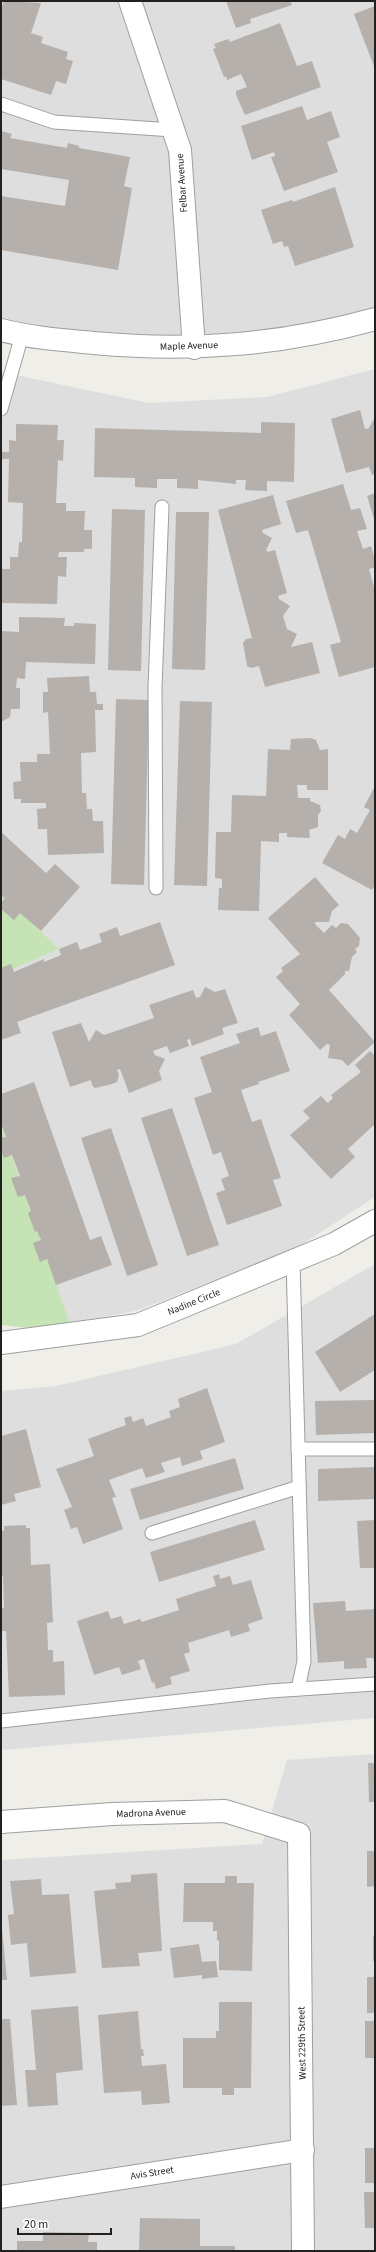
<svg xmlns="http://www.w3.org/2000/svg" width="376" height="2252" viewBox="0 0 376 2252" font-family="'Source Sans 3',sans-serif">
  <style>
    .residential { fill: #dedede }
    .grass { fill: #c6e3b5 }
    .building { fill: #b5b0ab }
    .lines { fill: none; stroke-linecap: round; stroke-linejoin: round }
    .service-casing { stroke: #9e9e9e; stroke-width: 15 }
    .minor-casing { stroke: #9e9e9e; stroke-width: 24 }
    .tertiary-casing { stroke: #9e9e9e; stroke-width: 24 }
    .service { stroke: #fff; stroke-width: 13 }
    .minor { stroke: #fff; stroke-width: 22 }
    .tertiary { stroke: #fff; stroke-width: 22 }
    .labels { text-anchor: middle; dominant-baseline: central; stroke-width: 3; stroke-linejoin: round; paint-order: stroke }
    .street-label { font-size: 10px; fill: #212121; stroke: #fff }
  </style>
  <rect width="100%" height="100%" fill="#f0eee8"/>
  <g class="residential">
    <polygon points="1,1 375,1 375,317 270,341 1,328"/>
    <polygon points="375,369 375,1197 298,1247 139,1310 70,1324 1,1125 1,372 149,403 267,397"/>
    <polygon points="375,1264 375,1718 1,1750 1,1391 56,1386 236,1344"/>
    <polygon points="375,1754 375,2251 1,2251 1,1860 262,1844 287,1760"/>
  </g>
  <g class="grass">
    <polygon points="1,894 59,949 1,974"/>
    <polygon points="1,1125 70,1324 73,1333 1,1325"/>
  </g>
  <g class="building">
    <polygon points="4,1 41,3 31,33 43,37 41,43 68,52 66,59 73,61 66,84 56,81 51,95 1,79 1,9"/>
    <polygon points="226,1 290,1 292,5 250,19 251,23 236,28"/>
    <polygon points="375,6 375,69 354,14"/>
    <polygon points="280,23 297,66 312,61 321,87 245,115 236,95 236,91 247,87 241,74 227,80 226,76 224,77 213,49 216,48 214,44 228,39 230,42"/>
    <polygon points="302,106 307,120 331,111 340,137 327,142 338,172 284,191 271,157 275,156 274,152 252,160 241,126"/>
    <polygon points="1,131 12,134 10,138 67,148 68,143 79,146 79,148 130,157 124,186 132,188 118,270 1,250 1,196 65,206 69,180 1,169"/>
    <polygon points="335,187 354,247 295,266 288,246 284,247 282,241 273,244 261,210 292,200 293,202"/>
    <polygon points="360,410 365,429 369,428 375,417 375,474 372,475 369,467 346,473 331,419"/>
    <polygon points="261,422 295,423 294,482 267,481 267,491 245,490 246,480 236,480 236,484 198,480 198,489 177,488 177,479 157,479 157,488 135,487 135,478 94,477 95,428 261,433"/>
    <polygon points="16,424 58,425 57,440 64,440 63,461 58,460 56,503 66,503 66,511 85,511 84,530 92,530 92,549 84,549 84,552 59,552 58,557 67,557 66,577 58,576 57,604 1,603 1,569 10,569 10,557 18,557 19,542 22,542 23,503 8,502 9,459 1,459 2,452 9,452 9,440 16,441"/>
    <polygon points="343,484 351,510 360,508 367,529 357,531 363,549 371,546 375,560 375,567 369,569 375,591 375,667 339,677 330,645 341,642 308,530 296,533 286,501"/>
    <polygon points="375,493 375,522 367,496"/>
    <polygon points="273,495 281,524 262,530 263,533 272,538 266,550 268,552 275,550 287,593 278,596 279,599 290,606 283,616 287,629 297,634 291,647 312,642 320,673 265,687 259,666 251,668 247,666 243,643 246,639 252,638 218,510"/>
    <polygon points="112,509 145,510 141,671 108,670"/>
    <polygon points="176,512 209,512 205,670 172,669"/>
    <polygon points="19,617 65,618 64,626 74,626 74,623 96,624 95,664 26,662 25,679 17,678 16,688 20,688 20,709 11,709 10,717 3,721 1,721 1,631 19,632"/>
    <polygon points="89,676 90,692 96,692 97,704 103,704 103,710 95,710 96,752 81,753 82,793 86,793 87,809 92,809 93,821 103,821 104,853 48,855 47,829 38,829 37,809 46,808 46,803 21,803 21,799 14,799 13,782 21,781 20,762 37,762 37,754 50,754 48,712 43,713 43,692 48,692 47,678"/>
    <polygon points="116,699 149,700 144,885 111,884"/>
    <polygon points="180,701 212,702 207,886 174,885"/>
    <polygon points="311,738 316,740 320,750 328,749 328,790 307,790 307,785 297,785 298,798 310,798 310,801 320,805 321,811 318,815 318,827 309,830 310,838 287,837 287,833 279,833 279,842 261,841 259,911 218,910 219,888 222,888 222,879 215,878 216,832 231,832 232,795 266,796 268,749 290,750 291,739"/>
    <polygon points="375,786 375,884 372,890 322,863 338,835 345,839 350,829 357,833 370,810 364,807"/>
    <polygon points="1,832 46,873 55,864 80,887 41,931 20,913 14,920 1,909 1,903 5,898 1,895"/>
    <polygon points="315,877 339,905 332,911 329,922 315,922 315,924 324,933 332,925 336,928 341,923 348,924 360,938 359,946 355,949 357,952 352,957 349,971 345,971 345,974 329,990 375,1042 348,1066 342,1060 328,1058 330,1045 327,1044 320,1050 289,1015 300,1004 276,977 283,971 281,968 300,954 268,918"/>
    <polygon points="160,922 175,965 17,1022 21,1033 1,1040 1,968 11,964 14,972 44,959 44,962 61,955 59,949 77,942 80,950 102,942 99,934 117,927 120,936"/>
    <polygon points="205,987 215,992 225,989 238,1023 222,1028 224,1034 192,1046 190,1039 187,1040 189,1046 170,1053 167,1046 153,1051 155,1055 165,1059 159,1071 162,1080 129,1093 120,1069 117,1070 119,1075 117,1082 112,1084 95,1088 92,1085 91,1080 70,1087 52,1032 81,1023 89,1042 96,1030 104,1035 154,1018 149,1005 193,990 196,998 200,997"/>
    <polygon points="258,1027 261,1036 276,1031 290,1071 258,1082 259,1084 241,1090 252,1122 261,1119 281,1178 273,1180 282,1206 227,1225 216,1193 225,1190 221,1179 229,1176 221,1152 213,1155 194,1098 212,1092 200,1057 240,1043 236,1034"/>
    <polygon points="370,1051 375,1056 375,1124 348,1149 355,1157 331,1179 290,1135 310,1118 303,1111 321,1096 328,1103 333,1098 331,1095 361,1072 355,1065"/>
    <polygon points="34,1082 90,1240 101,1236 112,1265 56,1285 47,1259 40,1262 33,1243 41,1240 37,1231 35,1232 28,1213 31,1211 25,1195 18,1197 11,1178 20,1176 12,1155 4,1158 1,1150 1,1138 6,1137 1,1123 1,1094"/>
    <polygon points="172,1108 219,1245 187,1256 141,1118"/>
    <polygon points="111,1128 158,1265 127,1276 81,1138"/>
    <polygon points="375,1314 375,1370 340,1392 315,1352"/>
    <polygon points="207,1388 225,1442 200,1451 203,1459 182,1466 180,1457 161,1463 165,1472 146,1478 142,1468 109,1480 116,1497 112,1498 123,1529 83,1544 77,1527 71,1529 64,1510 72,1507 56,1469 94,1456 88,1439 126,1425 124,1418 131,1416 133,1422 143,1418 146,1426 171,1417 169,1411 180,1407 178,1399"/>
    <polygon points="375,1400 375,1433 316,1435 315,1401"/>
    <polygon points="26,1429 41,1487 14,1494 16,1501 1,1505 1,1436"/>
    <polygon points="235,1458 244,1489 140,1520 130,1489"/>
    <polygon points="375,1467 375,1499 318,1501 318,1469"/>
    <polygon points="255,1520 265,1550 159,1582 150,1552"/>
    <polygon points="375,1520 375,1568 360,1568 357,1521"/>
    <polygon points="26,1525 26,1528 30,1528 31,1565 50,1564 53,1622 47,1623 48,1650 53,1650 53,1662 64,1661 65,1695 9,1697 6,1631 1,1631 1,1608 4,1608 3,1576 1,1576 1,1531 4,1531 4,1526"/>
    <polygon points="219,1574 220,1579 230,1576 233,1585 251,1580 263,1619 248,1624 250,1631 231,1637 229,1630 188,1643 190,1652 184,1654 190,1671 170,1677 172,1684 156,1689 154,1682 152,1683 144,1659 138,1661 141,1669 122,1675 119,1667 94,1675 77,1621 108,1611 111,1619 121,1616 124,1624 140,1619 142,1622 179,1610 176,1599 216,1586 213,1576"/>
    <polygon points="345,1601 346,1611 375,1609 375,1662 373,1658 366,1658 367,1668 344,1669 344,1661 318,1663 313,1603"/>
    <polygon points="368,1763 375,1763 375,1802 369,1802"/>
    <polygon points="367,1851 375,1851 375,1886 367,1887"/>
    <polygon points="157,1873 162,1951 138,1953 140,1966 102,1968 94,1891 116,1889 115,1883 131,1882 131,1875"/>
    <polygon points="225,1876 237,1876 237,1883 254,1883 252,1971 219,1970 219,1941 217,1940 217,1931 213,1931 213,1922 183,1922 184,1883 225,1883"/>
    <polygon points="41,1879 42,1895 69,1894 76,1973 30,1977 27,1943 11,1945 8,1915 14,1914 10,1881"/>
    <polygon points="1,1918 7,1980 1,1980"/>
    <rect x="373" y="1936" width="2" height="25"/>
    <polygon points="199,1944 202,1962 216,1961 218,1977 202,1979 202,1975 174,1978 170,1948"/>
    <rect x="367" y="1977" width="8" height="36"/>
    <polygon points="219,2002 252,2002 251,2088 234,2088 234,2095 222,2095 222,2088 183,2088 183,2038 216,2038 216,2031 219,2031"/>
    <polygon points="78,2006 83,2070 56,2073 58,2105 28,2107 25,2070 36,2070 31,2010"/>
    <polygon points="138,2011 141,2049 143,2049 144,2056 141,2056 142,2066 166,2064 170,2103 142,2105 141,2091 104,2093 98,2015"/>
    <polygon points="1,2019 10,2019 17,2105 1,2106"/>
    <rect x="365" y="2021" width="10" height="37"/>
    <rect x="365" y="2148" width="10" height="35"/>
    <polygon points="364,2192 375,2192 375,2228 365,2228"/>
    <polygon points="140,2218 200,2219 200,2246 235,2246 235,2251 139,2251"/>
    <polygon points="43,2232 89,2233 88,2242 97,2242 97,2251 17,2251 17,2241 43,2241"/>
  </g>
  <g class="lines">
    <g class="service-casing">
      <g id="service">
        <polyline points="1,104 54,122 173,130"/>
        <polyline points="1,409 22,335"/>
        <polyline points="156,888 155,687 162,507"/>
        <polyline points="293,1261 304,1661 298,1689"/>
        <polyline points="298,1449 375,1449"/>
        <polyline points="152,1533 299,1487"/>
        <polyline points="1,1721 270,1691 375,1684"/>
      </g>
    </g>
    <g class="minor-casing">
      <g id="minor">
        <polyline points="130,1 180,150 194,348"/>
        <polyline points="1,1822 112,1814 225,1811 299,1834 303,2251"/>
        <polyline points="1,2197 303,2150"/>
      </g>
    </g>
    <g class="tertiary-casing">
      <g id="tertiary">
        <path d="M1,330c31,8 61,10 93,13 97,9 187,2 281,-24"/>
        <polyline points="1,1343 138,1325 334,1244 375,1221"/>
      </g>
    </g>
    <use href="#service" class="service"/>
    <use href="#minor" class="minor"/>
    <use href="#tertiary" class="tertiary"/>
  </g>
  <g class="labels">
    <g class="street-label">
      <text transform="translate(182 183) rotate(-94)">Felbar Avenue</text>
      <text transform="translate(189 346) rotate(-2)">Maple Avenue</text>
      <text transform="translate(194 1302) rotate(-22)">Nadine Circle</text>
      <text transform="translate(151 1813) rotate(-2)">Madrona Avenue</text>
      <text transform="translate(302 2043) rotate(-91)">West 229th Street</text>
      <text transform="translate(152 2173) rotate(-9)">Avis Street</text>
    </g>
  </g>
  <rect width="376" height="2252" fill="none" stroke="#212121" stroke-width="4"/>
  <path d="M18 2228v6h93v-6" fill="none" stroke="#212121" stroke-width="2"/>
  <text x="24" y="2228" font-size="12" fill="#212121" stroke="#ffffff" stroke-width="3" paint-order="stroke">20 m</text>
</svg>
